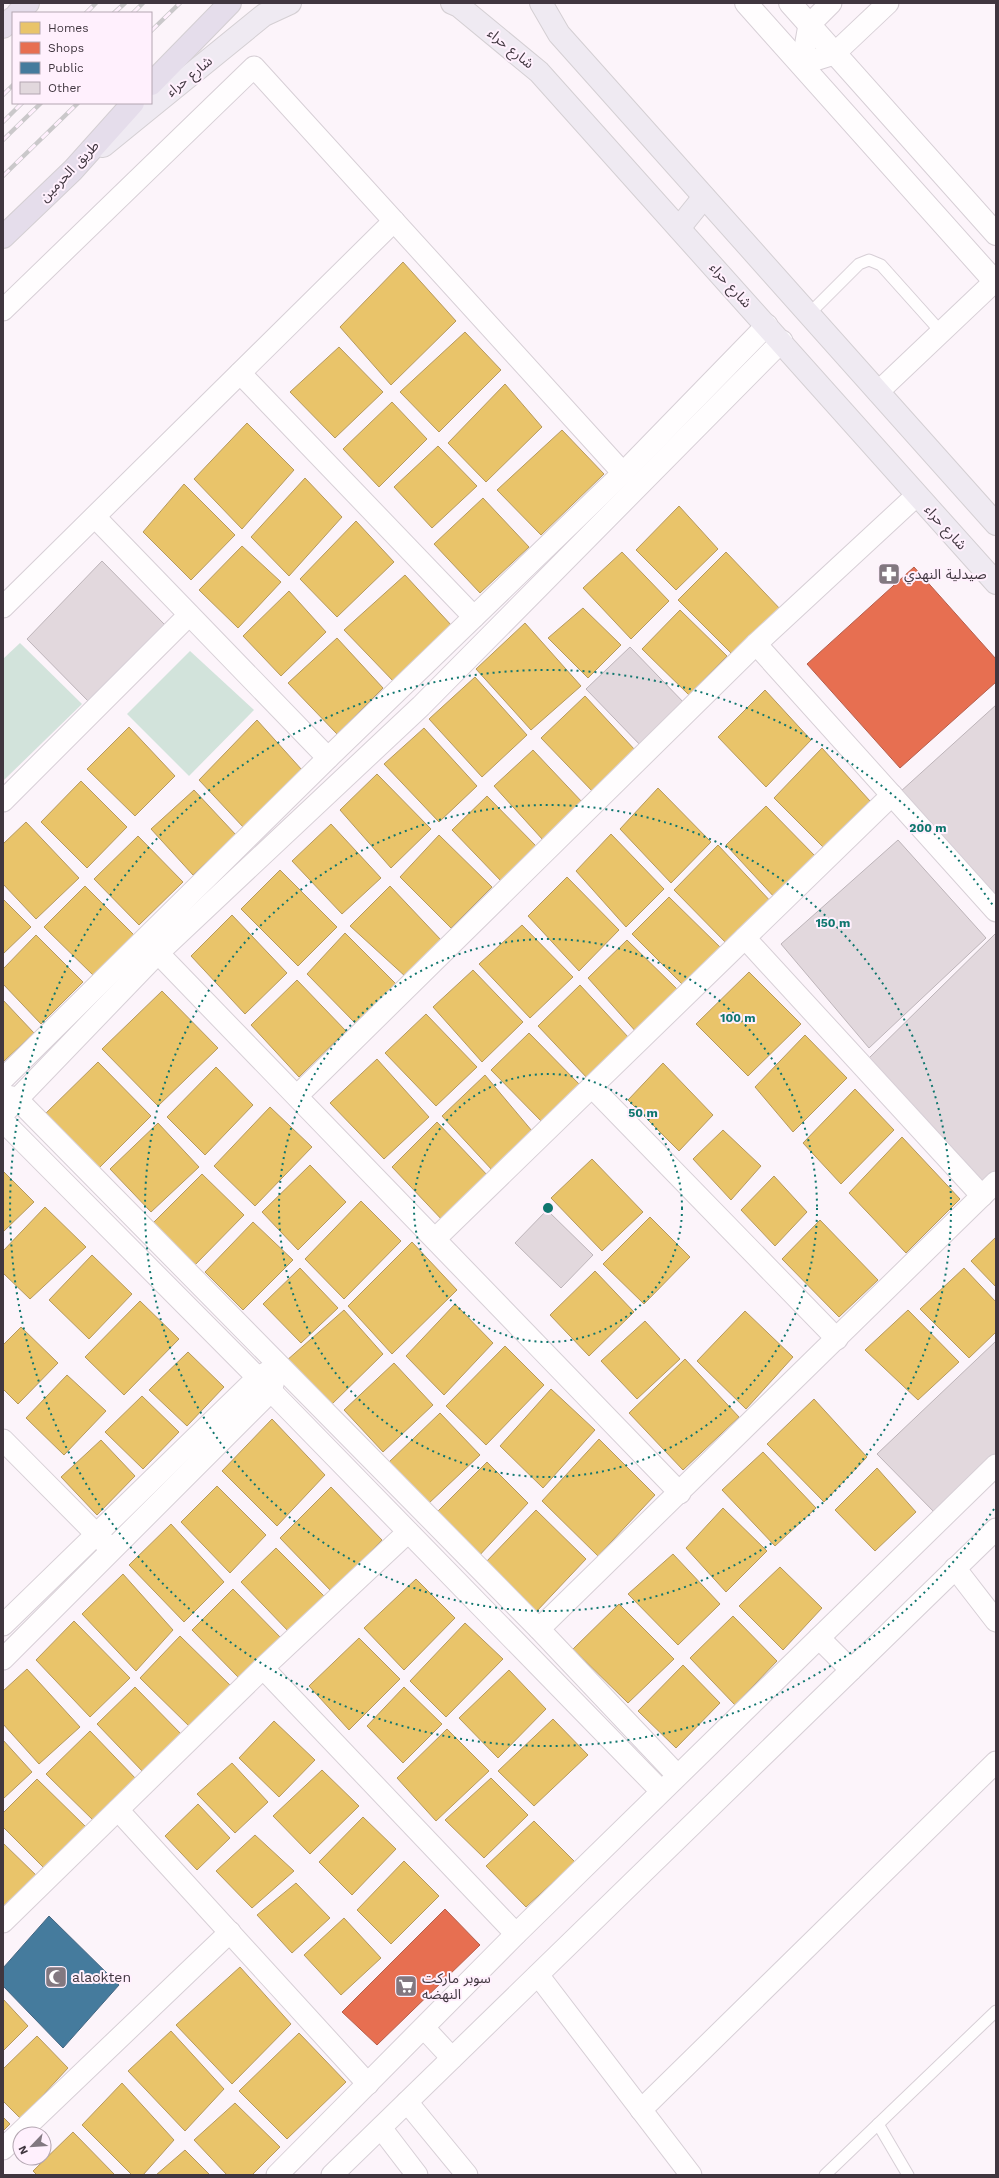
<svg xmlns="http://www.w3.org/2000/svg" width="999" height="2178" viewBox="0 0 999 2178" font-family="'Work Sans','Noto Sans Arabic',sans-serif">
  <style>
    .green { fill: #d2e3db }
    .homes { fill: #e9c46a; stroke: #b6995d }
    .shops { fill: #e76f51; stroke: #b55e4c }
    .public { fill: #457b9d; stroke: #446681 }
    .building { fill: #e2d8dd; stroke: #bdb4b9 }
    .lines { fill: none; stroke-linecap: round; stroke-linejoin: round }
    .lane-casing { stroke: #d7cfd6; stroke-width: 13 }
    .street-casing { stroke: #d7cfd6; stroke-width: 23 }
    .secondary-casing { stroke: #d7cfd6; stroke-width: 24 }
    .primary-casing { stroke: #d4cfd3; stroke-width: 24 }
    .highway-casing { stroke: #d4cfd3; stroke-width: 24 }
    .lane { stroke: #fffdfe; stroke-width: 11 }
    .street { stroke: #fffdfe; stroke-width: 21 }
    .secondary { stroke: #fffdfe; stroke-width: 22 }
    .primary { stroke: #efeaf2; stroke-width: 22 }
    .highway { stroke: #e5ddeb; stroke-width: 22 }
    .rail-casing { stroke: #cac8ca; stroke-width: 4.5 }
    .rail { stroke: #fff0fd; stroke-width: 3; stroke-dasharray: 9; stroke-linecap: butt }
    .ring { fill: none; stroke: #0f766e; stroke-width: 2; stroke-dasharray: 2 4 }
    .labels { text-anchor: middle; dominant-baseline: central; stroke-width: 4; stroke-linejoin: round; paint-order: stroke }
    .street-label { font-size: 14px; fill: #40363f; stroke: #fff0fd }
    .poi-label { font-size: 14px; fill: #40363f; stroke: #fff0fd; text-anchor: start }
    .centre { fill: #0f766e; stroke: #fff0fd; stroke-width: 2 }
    .ring-label { font-size: 12px; text-anchor: middle; font-weight: bold; fill: #0f766e; stroke: #fff0fd; stroke-width: 4; stroke-linejoin: round; paint-order: stroke }
  </style>
  <rect width="100%" height="100%" fill="#fcf4fa"/>
  <g class="green">
    <polygon points="20,643 82,704 3,781 3,659"/>
    <polygon points="190,651 254,710 189,776 127,714"/>
  </g>
  <g class="homes">
    <polygon points="403,262 456,321 391,385 340,327"/>
    <polygon points="465,332 501,370 439,432 400,392"/>
    <polygon points="339,347 383,392 335,438 290,392"/>
    <polygon points="505,384 542,427 486,482 448,443"/>
    <polygon points="392,402 427,439 379,487 343,449"/>
    <polygon points="247,423 294,470 242,529 194,479"/>
    <polygon points="562,430 604,474 541,535 497,490"/>
    <polygon points="438,446 477,486 432,528 394,487"/>
    <polygon points="305,478 342,517 289,576 251,537"/>
    <polygon points="184,484 235,535 191,580 143,532"/>
    <polygon points="483,498 529,547 480,593 434,544"/>
    <polygon points="679,506 718,549 676,590 636,550"/>
    <polygon points="356,521 394,562 337,617 300,579"/>
    <polygon points="242,546 281,582 238,628 199,590"/>
    <polygon points="622,552 669,601 631,639 583,588"/>
    <polygon points="726,552 782,611 735,657 678,600"/>
    <polygon points="405,575 452,626 395,683 344,630"/>
    <polygon points="289,591 326,632 281,676 243,636"/>
    <polygon points="583,608 621,645 588,678 548,638"/>
    <polygon points="680,610 727,656 689,695 642,649"/>
    <polygon points="525,623 581,686 531,730 476,669"/>
    <polygon points="337,638 383,688 337,734 288,683"/>
    <polygon points="475,677 527,735 482,777 429,719"/>
    <polygon points="765,690 811,740 766,787 718,737"/>
    <polygon points="585,696 635,750 594,793 541,738"/>
    <polygon points="257,720 302,770 244,828 199,780"/>
    <polygon points="129,727 175,776 135,816 87,769"/>
    <polygon points="424,728 477,786 439,822 384,764"/>
    <polygon points="822,748 870,801 823,847 774,798"/>
    <polygon points="533,750 583,803 543,840 494,786"/>
    <polygon points="377,774 431,829 391,868 340,810"/>
    <polygon points="81,781 127,827 87,868 41,822"/>
    <polygon points="658,788 711,842 671,883 620,829"/>
    <polygon points="194,790 236,835 193,875 151,829"/>
    <polygon points="487,796 536,846 502,882 452,830"/>
    <polygon points="766,806 817,858 776,899 726,845"/>
    <polygon points="26,822 79,878 36,919 3,884 3,844"/>
    <polygon points="331,824 381,878 342,914 292,861"/>
    <polygon points="611,834 664,889 626,927 576,871"/>
    <polygon points="439,835 492,887 451,928 400,877"/>
    <polygon points="138,836 183,882 139,925 94,879"/>
    <polygon points="718,845 774,905 731,948 674,890"/>
    <polygon points="280,870 337,927 298,966 241,909"/>
    <polygon points="567,877 619,930 579,971 528,916"/>
    <polygon points="85,886 135,936 94,976 44,927"/>
    <polygon points="390,886 441,940 406,977 350,926"/>
    <polygon points="669,897 722,949 684,986 632,934"/>
    <polygon points="3,899 31,927 3,954"/>
    <polygon points="232,915 287,973 245,1014 191,956"/>
    <polygon points="522,925 573,977 530,1018 479,964"/>
    <polygon points="345,933 396,984 356,1024 307,974"/>
    <polygon points="36,935 83,982 41,1024 3,984 3,969"/>
    <polygon points="627,940 678,990 638,1034 588,978"/>
    <polygon points="473,970 523,1022 482,1062 433,1007"/>
    <polygon points="749,972 801,1024 748,1076 696,1024"/>
    <polygon points="297,980 346,1031 299,1077 251,1025"/>
    <polygon points="580,985 629,1038 589,1080 538,1026"/>
    <polygon points="162,991 218,1048 158,1106 102,1049"/>
    <polygon points="3,1000 34,1033 3,1062"/>
    <polygon points="426,1014 477,1067 436,1106 385,1053"/>
    <polygon points="529,1033 580,1085 542,1122 491,1070"/>
    <polygon points="805,1035 847,1078 793,1132 755,1087"/>
    <polygon points="377,1059 429,1117 384,1159 330,1103"/>
    <polygon points="98,1062 151,1116 97,1170 43,1116"/>
    <polygon points="663,1063 713,1115 679,1151 628,1100"/>
    <polygon points="216,1067 253,1105 205,1155 167,1117"/>
    <polygon points="485,1075 532,1131 493,1171 442,1116"/>
    <polygon points="855,1089 894,1130 841,1184 803,1143"/>
    <polygon points="270,1107 312,1147 255,1206 214,1166"/>
    <polygon points="437,1122 489,1177 445,1223 392,1167"/>
    <polygon points="158,1123 199,1167 151,1212 110,1169"/>
    <polygon points="723,1130 761,1166 731,1200 693,1159"/>
    <polygon points="902,1137 960,1199 906,1253 849,1193"/>
    <polygon points="592,1159 643,1212 602,1251 551,1198"/>
    <polygon points="310,1165 346,1202 298,1250 262,1212"/>
    <polygon points="3,1171 34,1202 3,1232"/>
    <polygon points="202,1174 244,1215 194,1266 152,1224"/>
    <polygon points="774,1176 807,1212 775,1246 741,1210"/>
    <polygon points="361,1201 401,1241 344,1299 305,1259"/>
    <polygon points="45,1207 86,1247 30,1299 3,1273 3,1251"/>
    <polygon points="650,1217 690,1257 644,1304 603,1264"/>
    <polygon points="820,1220 878,1280 839,1317 782,1259"/>
    <polygon points="253,1222 293,1260 243,1310 205,1272"/>
    <polygon points="996,1237 996,1287 971,1261"/>
    <polygon points="412,1242 457,1290 392,1354 348,1306"/>
    <polygon points="92,1255 132,1294 89,1339 49,1300"/>
    <polygon points="300,1268 338,1308 301,1343 263,1304"/>
    <polygon points="964,1268 996,1302 996,1332 969,1358 920,1309"/>
    <polygon points="595,1271 634,1312 589,1356 550,1315"/>
    <polygon points="140,1301 179,1339 124,1395 85,1357"/>
    <polygon points="455,1304 493,1343 444,1395 406,1356"/>
    <polygon points="344,1310 383,1354 331,1405 286,1361"/>
    <polygon points="908,1310 959,1362 918,1400 865,1350"/>
    <polygon points="745,1311 793,1357 746,1409 697,1361"/>
    <polygon points="645,1321 680,1359 637,1399 601,1361"/>
    <polygon points="21,1327 58,1363 18,1404 3,1389 3,1345"/>
    <polygon points="505,1346 544,1385 486,1445 446,1406"/>
    <polygon points="188,1352 224,1387 187,1426 149,1390"/>
    <polygon points="685,1359 739,1417 683,1470 629,1413"/>
    <polygon points="394,1363 433,1405 383,1452 344,1410"/>
    <polygon points="67,1375 106,1411 64,1455 26,1418"/>
    <polygon points="551,1389 595,1430 543,1488 500,1446"/>
    <polygon points="142,1396 179,1432 143,1469 105,1432"/>
    <polygon points="814,1399 867,1457 824,1502 767,1444"/>
    <polygon points="440,1413 480,1455 428,1504 388,1463"/>
    <polygon points="272,1419 325,1475 277,1526 222,1471"/>
    <polygon points="599,1439 655,1495 598,1556 542,1501"/>
    <polygon points="101,1440 135,1476 97,1515 61,1477"/>
    <polygon points="763,1452 816,1508 775,1546 722,1490"/>
    <polygon points="487,1462 528,1503 477,1558 434,1515"/>
    <polygon points="877,1468 916,1512 875,1551 835,1510"/>
    <polygon points="217,1486 266,1535 230,1573 181,1522"/>
    <polygon points="331,1487 382,1540 332,1592 280,1538"/>
    <polygon points="723,1508 767,1551 726,1592 686,1548"/>
    <polygon points="536,1510 586,1559 536,1612 485,1563"/>
    <polygon points="171,1524 224,1582 184,1622 129,1565"/>
    <polygon points="276,1548 326,1598 290,1633 241,1582"/>
    <polygon points="673,1554 720,1604 678,1645 628,1594"/>
    <polygon points="780,1567 822,1608 783,1650 739,1606"/>
    <polygon points="123,1574 173,1630 136,1671 82,1614"/>
    <polygon points="416,1579 455,1618 404,1670 364,1628"/>
    <polygon points="233,1589 281,1638 240,1679 192,1630"/>
    <polygon points="619,1604 674,1659 628,1703 573,1649"/>
    <polygon points="733,1616 777,1661 735,1705 690,1658"/>
    <polygon points="74,1621 130,1678 90,1717 36,1660"/>
    <polygon points="465,1623 503,1659 446,1717 410,1681"/>
    <polygon points="180,1636 232,1687 191,1728 140,1678"/>
    <polygon points="359,1638 400,1679 349,1730 309,1686"/>
    <polygon points="683,1665 720,1703 676,1748 638,1711"/>
    <polygon points="27,1669 80,1727 39,1764 3,1724 3,1691"/>
    <polygon points="509,1670 546,1709 498,1758 459,1718"/>
    <polygon points="135,1687 183,1736 144,1773 97,1724"/>
    <polygon points="404,1687 442,1724 403,1763 367,1726"/>
    <polygon points="553,1719 588,1755 534,1806 498,1771"/>
    <polygon points="274,1721 315,1760 279,1797 239,1758"/>
    <polygon points="447,1729 489,1771 436,1821 397,1778"/>
    <polygon points="90,1731 137,1780 96,1823 46,1774"/>
    <polygon points="3,1740 32,1772 3,1799"/>
    <polygon points="232,1763 268,1802 235,1833 197,1794"/>
    <polygon points="322,1770 359,1806 310,1854 273,1816"/>
    <polygon points="491,1778 528,1815 484,1858 445,1820"/>
    <polygon points="37,1779 88,1829 47,1871 3,1827 3,1813"/>
    <polygon points="198,1804 230,1838 197,1870 165,1836"/>
    <polygon points="363,1817 396,1849 352,1895 319,1862"/>
    <polygon points="534,1821 575,1862 526,1907 486,1866"/>
    <polygon points="255,1835 294,1871 252,1908 216,1871"/>
    <polygon points="3,1843 39,1878 3,1914"/>
    <polygon points="404,1861 439,1896 391,1944 357,1910"/>
    <polygon points="296,1883 330,1918 292,1953 257,1915"/>
    <polygon points="344,1918 381,1958 341,1995 304,1955"/>
    <polygon points="240,1967 291,2024 232,2084 176,2025"/>
    <polygon points="3,1999 28,2026 3,2051"/>
    <polygon points="171,2031 224,2089 185,2131 128,2071"/>
    <polygon points="299,2033 346,2082 287,2139 239,2091"/>
    <polygon points="37,2036 68,2068 21,2119 3,2101 3,2069"/>
    <polygon points="122,2083 174,2140 143,2175 132,2175 82,2125"/>
    <polygon points="235,2103 280,2147 252,2175 227,2175 194,2140"/>
    <polygon points="3,2117 10,2124 3,2131"/>
    <polygon points="73,2132 115,2175 37,2175 33,2171"/>
    <polygon points="185,2150 210,2175 156,2175"/>
  </g>
  <g class="shops">
    <polygon points="914,567 996,659 996,682 900,768 807,664"/>
    <polygon points="445,1909 480,1945 377,2045 342,2012"/>
  </g>
  <polygon class="public" points="49,1916 119,1985 63,2048 3,1986 3,1968"/>
  <g class="building">
    <polygon points="102,561 166,626 89,702 27,639"/>
    <polygon points="630,647 688,707 644,749 586,689"/>
    <polygon points="996,705 996,899 900,792"/>
    <polygon points="898,840 986,938 869,1048 781,944"/>
    <polygon points="996,933 996,1171 982,1185 866,1061"/>
    <polygon points="547,1210 593,1255 561,1288 515,1243"/>
    <polygon points="996,1341 996,1462 939,1517 877,1454"/>
  </g>
  <g class="lines">
    <g class="lane-casing">
      <g id="lane">
        <polyline points="809,314 859,264 869,260 881,265 941,332"/>
        <polyline points="878,2124 908,2175"/>
        <polyline points="825,2175 996,2011"/>
      </g>
    </g>
    <g class="street-casing">
      <g id="street">
        <polyline points="831,3 809,25 802,64 834,54 888,3"/>
        <polyline points="3,310 254,67 623,473"/>
        <polyline points="240,373 474,617"/>
        <polyline points="878,392 996,280"/>
        <polyline points="95,517 328,758"/>
        <polyline points="3,607 394,221"/>
        <polyline points="756,644 996,911"/>
        <polyline points="3,801 189,615"/>
        <polyline points="745,938 982,1196"/>
        <polyline points="158,953 680,1493"/>
        <polyline points="3,1079 328,758 623,473 767,325"/>
        <polyline points="592,1087 837,1339"/>
        <polyline points="3,1095 16,1098 539,1629 677,1775"/>
        <polyline points="297,1096 756,644 917,495"/>
        <polyline points="3,1114 158,953 421,706 782,341"/>
        <polyline points="3,1121 271,1391 661,1791"/>
        <polyline points="435,1239 892,795"/>
        <polyline points="3,1440 105,1543"/>
        <polyline points="955,1568 996,1621"/>
        <polyline points="3,1625 257,1378 269,1371"/>
        <polyline points="539,1629 996,1182"/>
        <polyline points="819,1638 851,1670"/>
        <polyline points="3,1659 271,1391 275,1377"/>
        <polyline points="263,1668 516,1934"/>
        <polyline points="118,1810 368,2084"/>
        <polyline points="3,1922 263,1668 408,1532"/>
        <polyline points="538,1975 691,2175"/>
        <polyline points="424,2028 452,2058"/>
        <polyline points="407,2102 467,2175"/>
        <polyline points="641,2110 996,1762"/>
        <polyline points="381,2128 417,2175"/>
        <polyline points="3,2149 230,1932"/>
        <polyline points="277,2175 516,1934 996,1465"/>
        <polyline points="332,2175 996,1529"/>
      </g>
    </g>
    <g class="secondary-casing">
      <g id="secondary">
        <polyline points="746,3 996,283"/>
        <polyline points="790,3 996,234"/>
      </g>
    </g>
    <g class="primary-casing">
      <g id="primary">
        <polyline points="452,3 459,6 539,72 996,583"/>
        <polyline points="541,3 559,34 996,524"/>
        <polyline points="103,146 264,15 290,3"/>
        <polyline points="679,228 704,197"/>
      </g>
    </g>
    <g class="highway-casing">
      <g id="highway">
        <polyline points="18,13 28,3"/>
        <polyline points="3,27 13,18"/>
        <polyline points="151,84 230,3"/>
        <polyline points="3,237 73,170 133,103"/>
      </g>
    </g>
    <use href="#lane" class="lane"/>
    <use href="#street" class="street"/>
    <use href="#secondary" class="secondary"/>
    <use href="#primary" class="primary"/>
    <use href="#highway" class="highway"/>
    <g class="rail-casing">
      <g id="rail">
        <polyline points="86,13 96,3"/>
        <polyline points="114,13 125,3"/>
        <polyline points="133,13 143,3"/>
        <polyline points="151,31 180,3"/>
        <polyline points="3,95 13,85"/>
        <polyline points="3,122 22,103"/>
        <polyline points="3,140 41,103"/>
        <polyline points="3,176 78,103"/>
      </g>
    </g>
    <use href="#rail" class="rail"/>
  </g>
  <g class="ring">
    <circle cx="548" cy="1208" r="134"/>
    <circle cx="548" cy="1208" r="269"/>
    <circle cx="548" cy="1208" r="403"/>
    <path d="M994 1509A538 538 0 1 1 994 907"/>
  </g>
  <defs>
    <g id="pharmacy-square" transform="scale(1.15)"><rect x="-9" y="-9" width="18" height="18" rx="4" fill="#827880" stroke="#fff0fd"/><path d="M-2-6h4v4h4v4h-4v4h-4v-4h-4v-4h4Z" fill="#fff"/></g>
    <g id="mosque-square" transform="scale(1.15)"><rect x="-9" y="-9" width="18" height="18" rx="4" fill="#827880" stroke="#fff0fd"/><path d="M3.5-4.9A6 6 0 1 0 3.5 4.9A5 5 0 1 1 3.5-4.9Z" fill="#fff"/></g>
    <g id="supermarket-square" transform="scale(1.15)"><rect x="-9" y="-9" width="18" height="18" rx="4" fill="#827880" stroke="#fff0fd"/><path d="M-6-5.5h2.5l.6 2H6L4.5 2H-2.5L-4.4-4H-6ZM-1.5 3.2a1.3 1.3 0 1 0 .1 0ZM3 3.2a1.3 1.3 0 1 0 .1 0Z" fill="#fff"/></g>
  </defs>
  <g fill-rule="evenodd">
    <use href="#pharmacy-square" x="889" y="574"/>
    <use href="#mosque-square" x="56" y="1977"/>
    <use href="#supermarket-square" x="406" y="1986"/>
  </g>
  <g class="labels">
    <g class="street-label">
      <text transform="translate(511 48) rotate(39)">شارع حراء</text>
      <text transform="translate(189 76) rotate(-39)">شارع حراء</text>
      <text transform="translate(69 171) rotate(-46)">طريق الحرمين</text>
      <text transform="translate(731 285) rotate(48)">شارع حراء</text>
      <text transform="translate(946 527) rotate(48)">شارع حراء</text>
    </g>
    <g class="poi-label">
      <text x="904" y="574">صيدلية النهدي</text>
      <text x="72" y="1977">alaokten</text>
      <text x="422" y="1978">سوبر ماركت<tspan x="422" dy="16">النهضه</tspan></text>
    </g>
  </g>
  <circle cx="548" cy="1208" r="6" class="centre"/>
  <g class="ring-label">
    <text x="928" y="832">200 m</text>
    <text x="833" y="927">150 m</text>
    <text x="738" y="1022">100 m</text>
    <text x="643" y="1117">50 m</text>
  </g>
  <rect width="999" height="2178" fill="none" stroke="#40363f" stroke-width="8"/>
  <rect x="12" y="12" width="140" height="92" fill="#fff0fd" stroke="#b3a6b1"/>
  <rect x="20" y="22" width="20" height="12" fill="#e9c46a" stroke="#b3a6b1"/>
  <text x="48" y="32" font-size="12" fill="#40363f">Homes</text>
  <rect x="20" y="42" width="20" height="12" fill="#e76f51" stroke="#b3a6b1"/>
  <text x="48" y="52" font-size="12" fill="#40363f">Shops</text>
  <rect x="20" y="62" width="20" height="12" fill="#457b9d" stroke="#b3a6b1"/>
  <text x="48" y="72" font-size="12" fill="#40363f">Public</text>
  <rect x="20" y="82" width="20" height="12" fill="#e2d8dd" stroke="#b3a6b1"/>
  <text x="48" y="92" font-size="12" fill="#40363f">Other</text>
  <g transform="translate(32 2146) rotate(245)"><circle r="19" fill="#fff0fd" stroke="#b3a6b1"/>
  <path d="M0-3L7 15L0 10L-7 15Z" fill="#827880"/>
  <text y="-6" font-size="11" font-weight="bold" text-anchor="middle" fill="#40363f">N</text>
  </g>
</svg>
